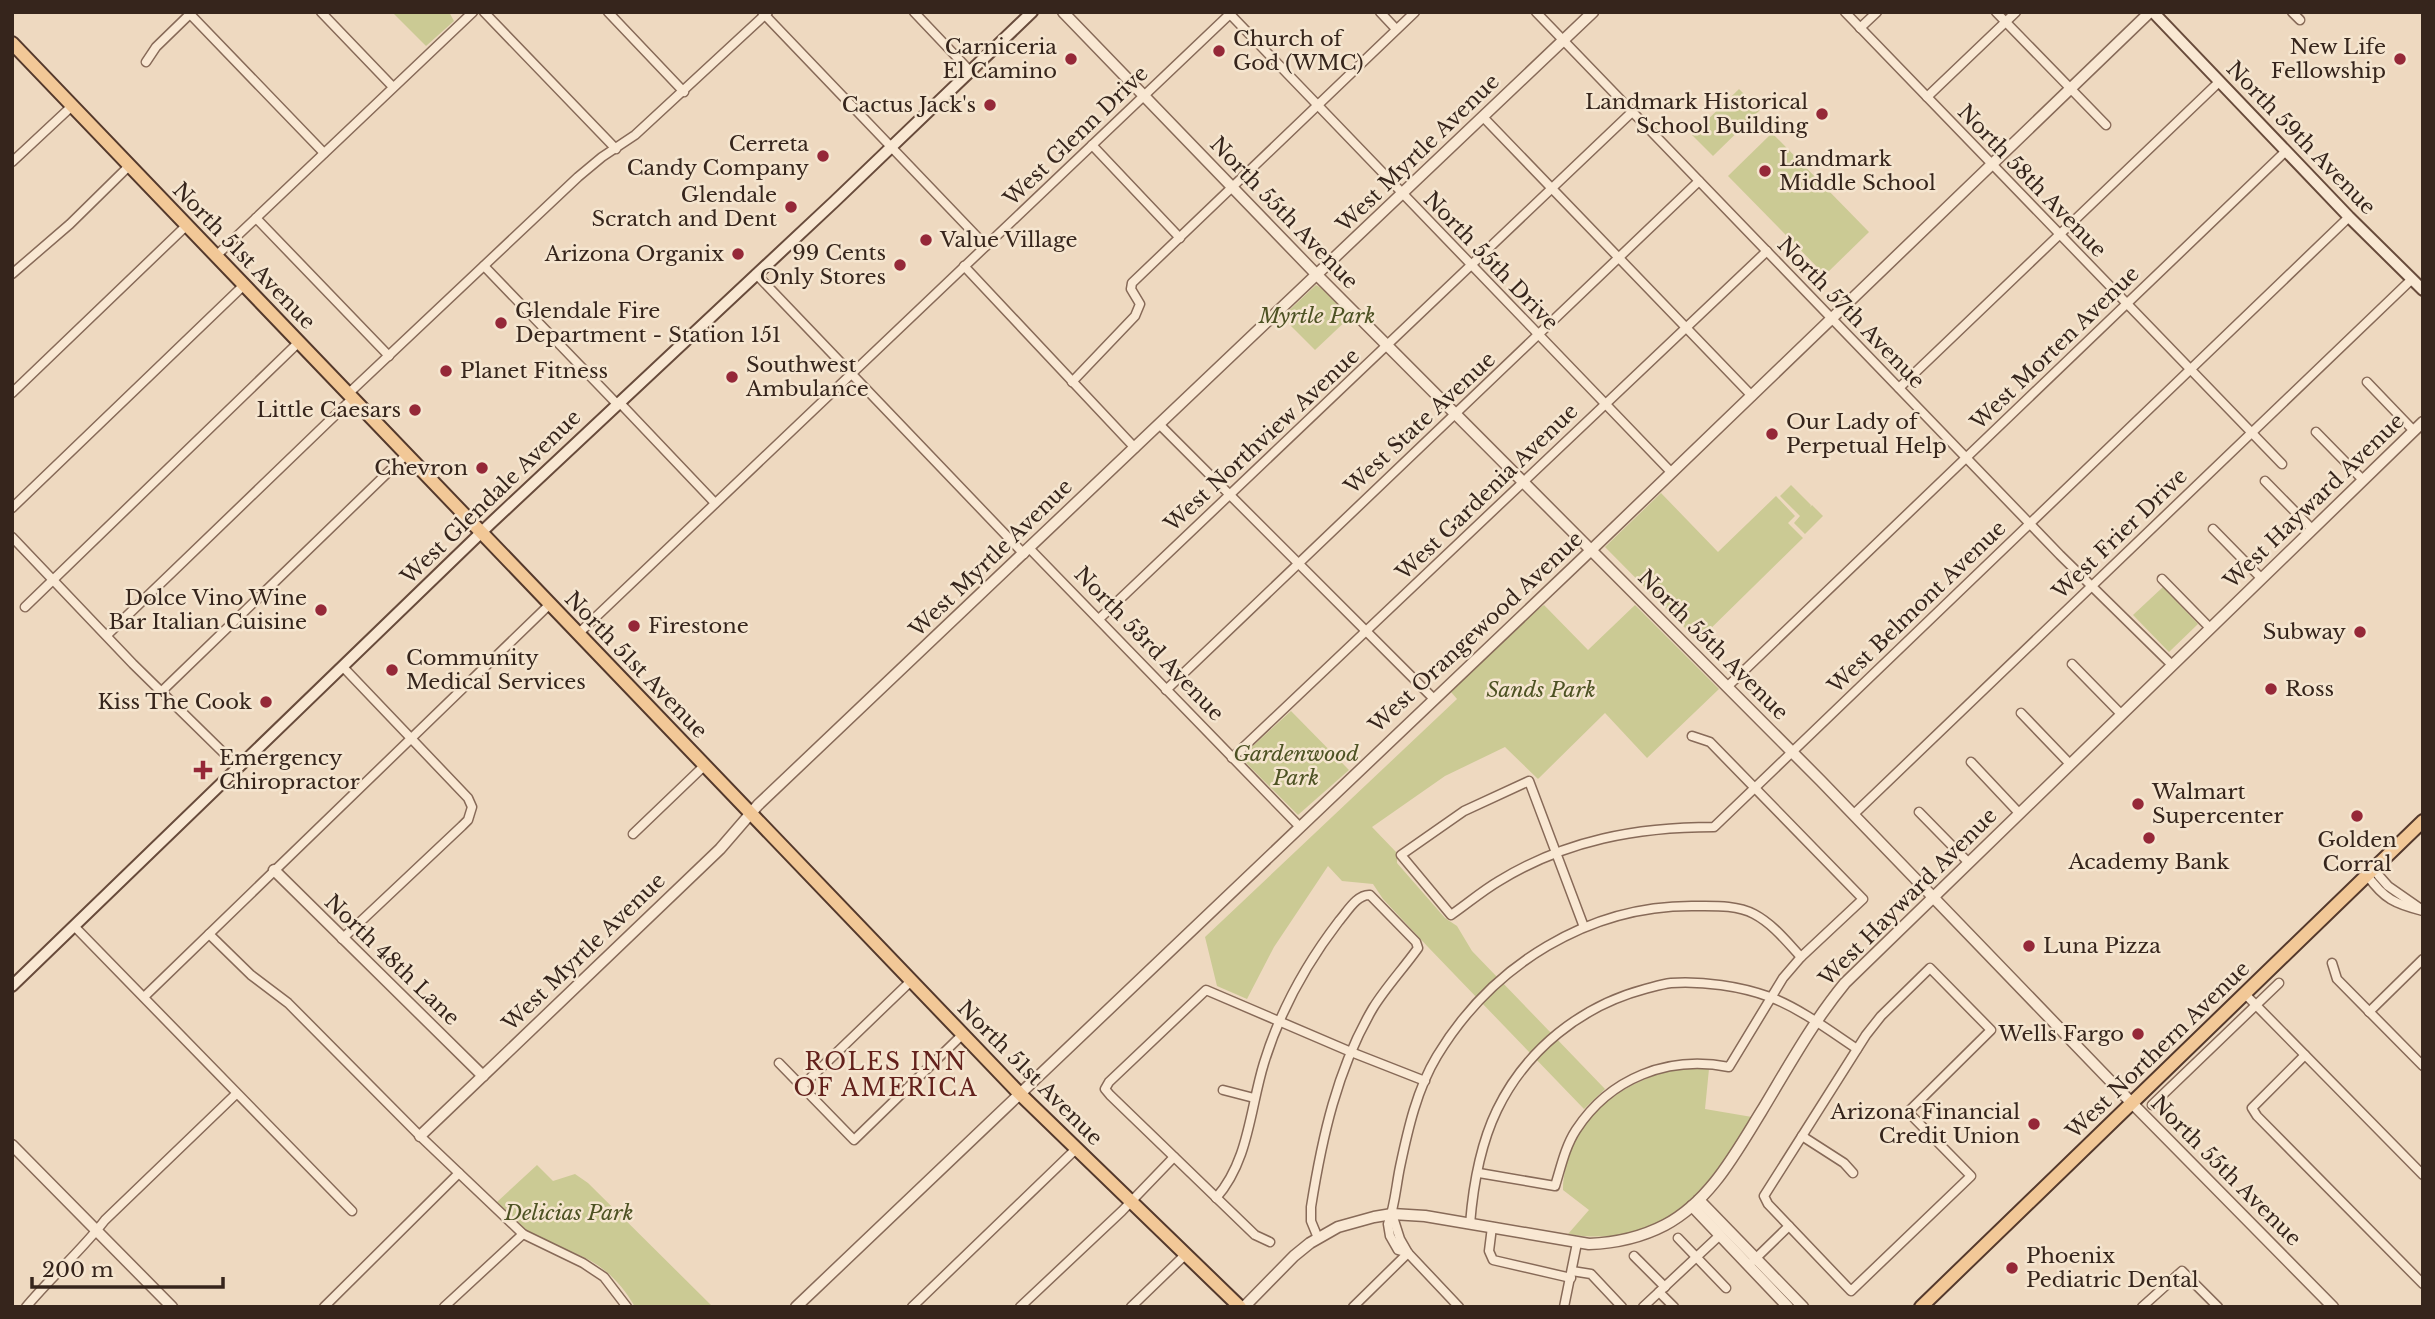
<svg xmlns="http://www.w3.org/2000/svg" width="2435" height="1319" viewBox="0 0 2435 1319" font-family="'Libre Baskerville',serif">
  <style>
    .green { fill: #cbca94 }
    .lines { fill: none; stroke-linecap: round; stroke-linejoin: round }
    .minor-casing { stroke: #876a58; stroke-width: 11 }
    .tertiary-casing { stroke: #876a58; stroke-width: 13 }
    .secondary-casing { stroke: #684b3b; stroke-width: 14 }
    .primary-casing { stroke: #54392c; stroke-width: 16 }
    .minor { stroke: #f9e8d3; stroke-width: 8 }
    .tertiary { stroke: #f9e8d3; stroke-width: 10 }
    .secondary { stroke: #f9e8d3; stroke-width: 10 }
    .primary { stroke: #f2c897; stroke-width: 12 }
    .poi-dot { fill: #952838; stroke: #f5e5cf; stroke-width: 2.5 }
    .labels { text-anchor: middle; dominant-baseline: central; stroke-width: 5; stroke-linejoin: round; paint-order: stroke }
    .poi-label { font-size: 21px; fill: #36251c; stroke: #f5e5cf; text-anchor: end }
    .street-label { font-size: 21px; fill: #36251c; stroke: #f5e5cf }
    .park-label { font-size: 21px; font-style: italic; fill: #4d5223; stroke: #f5e5cf }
    .neighbourhood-label { font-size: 23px; letter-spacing: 2px; fill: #63211c; stroke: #f5e5cf }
  </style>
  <rect width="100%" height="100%" fill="#eed9c0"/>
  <g class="green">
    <polygon points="392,12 449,12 454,21 426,46"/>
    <polygon points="1739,89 1760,110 1713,156 1692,135"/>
    <polygon points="1772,133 1869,232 1825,275 1728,176"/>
    <polygon points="1316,285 1321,288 1350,317 1315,350 1282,317"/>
    <polygon points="1791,485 1811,505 1810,507 1812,505 1823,516 1805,534 1794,523 1800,516 1780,496"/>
    <polygon points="1661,493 1718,552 1776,496 1795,516 1788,523 1803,538 1698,641 1605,547"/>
    <polygon points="2163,587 2198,624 2169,652 2133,615"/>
    <polygon points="1544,605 1588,650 1635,605 1719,689 1647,758 1605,713 1538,779 1505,747 1445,776 1372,827 1397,853 1397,863 1445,918 1457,926 1472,951 1605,1089 1584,1109 1428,947 1383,899 1373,884 1342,881 1328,866 1274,947 1247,999 1217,986 1205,937 1457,699 1451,692 1526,618"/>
    <polygon points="1291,711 1349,770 1298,815 1242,759 1243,755"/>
    <path d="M1678,1069h31l-4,40 47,8c-44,73 -90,133 -184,117l21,-24 -26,-20c2,-66 54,-108 115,-121z"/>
    <path d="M537,1165l16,16 22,-7 13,9 125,124h-78c-14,-25 -34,-44 -61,-54 -13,-6 -27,-10 -40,-18 -14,-9 -25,-22 -37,-33z"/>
  </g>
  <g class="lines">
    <g class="minor-casing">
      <g id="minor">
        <polyline points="321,12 393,87"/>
        <polyline points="484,12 616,149"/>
        <polyline points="608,12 684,92"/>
        <polyline points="762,12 986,246"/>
        <polyline points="914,12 970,71"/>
        <polyline points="1228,12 1671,472"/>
        <polyline points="1380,12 1396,29"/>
        <polyline points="1536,12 2060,555 2172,665"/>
        <polyline points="1845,12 2282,464"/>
        <polyline points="1996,12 2106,125"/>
        <polyline points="2292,12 2300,20"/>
        <polyline points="190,14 324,153"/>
        <polyline points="1860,28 1877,12"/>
        <polyline points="146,62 156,47 192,12"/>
        <polyline points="1927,97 2016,12"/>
        <polyline points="1484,118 1752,396"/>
        <polyline points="1092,145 1180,238"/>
        <polyline points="12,162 72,106"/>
        <polyline points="256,218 389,356"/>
        <polyline points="217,255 473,12"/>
        <polyline points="484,266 617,404"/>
        <polyline points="964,266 1135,448"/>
        <polyline points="12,274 70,224 130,165"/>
        <polyline points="756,274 1024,554"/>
        <polyline points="1072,382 1135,316 1140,304 1131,289 1132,283 1415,12"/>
        <polyline points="2367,382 2414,431"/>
        <polyline points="1899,388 2219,82"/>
        <polyline points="12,393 187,225"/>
        <polyline points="349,393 578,177 602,157 635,135 768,12"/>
        <polyline points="619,402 715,503"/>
        <polyline points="1160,425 1433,698"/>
        <polyline points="2316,432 2363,480"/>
        <polyline points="2265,481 2312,529"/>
        <polyline points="12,508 244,285"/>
        <polyline points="2213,529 2261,578"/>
        <polyline points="12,537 133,664 238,767"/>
        <polyline points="1030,549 1299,826"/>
        <polyline points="2162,579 2210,628"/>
        <polyline points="25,607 299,342"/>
        <polyline points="1099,619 1632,112"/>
        <polyline points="579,633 1232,12"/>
        <polyline points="107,635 353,398"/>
        <polyline points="2072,664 2121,714"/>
        <polyline points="1728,686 2286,151"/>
        <polyline points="1166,690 1699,181"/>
        <polyline points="161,692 407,454"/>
        <polyline points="2021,713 2070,764"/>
        <polyline points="1232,758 1767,251"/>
        <polyline points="1971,762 2019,813"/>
        <polyline points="1919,812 1968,862"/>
        <polyline points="1854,814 2412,279"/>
        <polyline points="633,834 705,765"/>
        <polyline points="2373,869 2388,886 2421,909"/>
        <path d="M2367,875c17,24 28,29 56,36"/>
        <polyline points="74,926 352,1211"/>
        <path d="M1584,927l-55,-146 -65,30 -63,44 50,60c16,-11 31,-24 48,-34 67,-41 138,-54 215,-54l635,-610"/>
        <polyline points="209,934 251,975 288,1003 420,1136 523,1234 583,1263 604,1277 627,1307"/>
        <polyline points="342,939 462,826 468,820 472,807 468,798 343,667"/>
        <polyline points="2332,963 2337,979 2423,1066"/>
        <polygon points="1930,968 1991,1030 1908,1112 1971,1176 1851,1291 1768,1204 1764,1196 1866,1035 1881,1016"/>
        <polyline points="2245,994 2423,1175"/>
        <polyline points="144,997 550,604"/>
        <polyline points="2369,1012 2423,959"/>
        <polyline points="2305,1055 2252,1108 2257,1116 2423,1284"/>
        <polyline points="779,1063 854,1140 963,1034"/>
        <polyline points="802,1086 912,980"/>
        <polyline points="1223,1090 1254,1098"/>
        <polyline points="2152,1105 2279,983"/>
        <polyline points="1802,1136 1844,1163 1853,1173"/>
        <path d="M1479,1173l76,13c6,-19 10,-39 21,-56 34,-52 92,-75 153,-63l54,-89 18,-21 62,-58 -153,-157 -18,-6"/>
        <path d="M1216,1198c33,-37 34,-90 48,-135 16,-52 42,-99 75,-142 8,-9 18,-27 31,-26l46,47 2,6c-15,21 -32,39 -45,60 -36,61 -51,130 -62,199v14l7,17"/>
        <polyline points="1392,1214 1400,1239 1408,1253 1459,1307"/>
        <path d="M1470,1224c3,-37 11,-81 27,-114 29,-60 84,-104 148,-121 8,-2 17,-5 26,-6 32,-2 69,3 99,14 31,12 60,34 87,52"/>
        <polyline points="1492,1227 1489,1251 1493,1260 1571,1278"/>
        <polyline points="1678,1238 1726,1288"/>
        <polyline points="1270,1242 1255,1235 1110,1095 1105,1089 1109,1082 1206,990 1351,1052 1425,1081"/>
        <path d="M1408,1253l-10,-3 -8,-14 -2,-12c7,-18 8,-38 12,-57 8,-38 17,-78 37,-111 55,-91 152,-152 260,-150 18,0 40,-1 57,8 19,10 33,28 47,43"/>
        <polyline points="1634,1256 1665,1287"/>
        <polyline points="1753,1261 1789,1226"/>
        <polyline points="1572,1271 1591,1274 1622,1307"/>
        <polyline points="1659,1292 1674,1307"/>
        <path d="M26,1307c25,-30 55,-56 79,-87l131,-126"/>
        <polyline points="324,1307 459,1173"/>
        <polyline points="444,1307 523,1234"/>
        <polyline points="912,1307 1077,1148"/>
        <polyline points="1020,1307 1122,1211 1174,1157"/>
        <polyline points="1131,1307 1186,1254"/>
        <polyline points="1353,1307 1408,1253"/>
        <polyline points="1564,1307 1577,1243"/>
        <polyline points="1643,1307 1720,1235"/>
        <polyline points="2142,1307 2182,1271 2218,1307"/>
      </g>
    </g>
    <g class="tertiary-casing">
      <g id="tertiary">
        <polyline points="1063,12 1317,275 1821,781 2121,1092 2333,1307"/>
        <polyline points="274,870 483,1076"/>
        <polyline points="420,1136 720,849 758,805 1593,12"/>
        <polyline points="12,1145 172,1307"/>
        <polyline points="1699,1200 1803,1307"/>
        <polyline points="1692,1206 1788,1307"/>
        <polyline points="796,1307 1585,556 2150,12"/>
        <path d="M1244,1307l50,-51 16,-13 28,-16 36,-10 18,-3 33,2 164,28c26,-1 53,-7 76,-19 45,-24 70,-71 96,-113 26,-43 51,-89 84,-129l578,-561"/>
      </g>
    </g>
    <g class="secondary-casing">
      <g id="secondary">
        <polyline points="2153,12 2349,217 2423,290"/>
        <polyline points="12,986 491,523 835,201 1032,12"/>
      </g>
    </g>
    <g class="primary-casing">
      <g id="primary">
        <polyline points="12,43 1019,1093 1240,1307"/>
        <polyline points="1921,1307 2423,821"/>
      </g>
    </g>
    <use href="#minor" class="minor"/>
    <use href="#tertiary" class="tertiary"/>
    <use href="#secondary" class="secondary"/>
    <use href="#primary" class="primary"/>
  </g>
  <g class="poi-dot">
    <circle cx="1219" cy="51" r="7"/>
    <circle cx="1071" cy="59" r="7"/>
    <circle cx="2400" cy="59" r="7"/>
    <circle cx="990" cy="105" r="7"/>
    <circle cx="1822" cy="114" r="7"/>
    <circle cx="823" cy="156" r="7"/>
    <circle cx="1765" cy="171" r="7"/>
    <circle cx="791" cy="207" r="7"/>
    <circle cx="926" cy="240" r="7"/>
    <circle cx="738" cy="254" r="7"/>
    <circle cx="900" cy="265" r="7"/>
    <circle cx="501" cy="323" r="7"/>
    <circle cx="446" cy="371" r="7"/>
    <circle cx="732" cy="377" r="7"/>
    <circle cx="415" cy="410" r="7"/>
    <circle cx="1772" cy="434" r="7"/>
    <circle cx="482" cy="468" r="7"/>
    <circle cx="321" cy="610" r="7"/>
    <circle cx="634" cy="626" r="7"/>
    <circle cx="2360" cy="632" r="7"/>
    <circle cx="392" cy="670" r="7"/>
    <circle cx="2271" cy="689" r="7"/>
    <circle cx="266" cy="702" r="7"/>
    <path d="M199.5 759.5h7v7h7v7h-7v7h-7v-7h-7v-7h7z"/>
    <circle cx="2138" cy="804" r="7"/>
    <circle cx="2357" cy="816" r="7"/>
    <circle cx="2149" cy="838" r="7"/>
    <circle cx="2029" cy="946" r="7"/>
    <circle cx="2138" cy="1034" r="7"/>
    <circle cx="2034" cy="1124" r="7"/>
    <circle cx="2012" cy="1268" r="7"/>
  </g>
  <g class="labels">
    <g class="poi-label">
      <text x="1233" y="39" text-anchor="start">Church of<tspan x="1233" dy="24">God (WMC)</tspan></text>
      <text x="1057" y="47">Carniceria<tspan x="1057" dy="24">El Camino</tspan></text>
      <text x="2386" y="47">New Life<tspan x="2386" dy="24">Fellowship</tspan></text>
      <text x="1808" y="102">Landmark Historical<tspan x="1808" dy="24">School Building</tspan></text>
      <text x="976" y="105">Cactus Jack's</text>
      <text x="809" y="144">Cerreta<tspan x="809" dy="24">Candy Company</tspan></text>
      <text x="1779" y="159" text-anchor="start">Landmark<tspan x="1779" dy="24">Middle School</tspan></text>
      <text x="777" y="195">Glendale<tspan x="777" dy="24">Scratch and Dent</tspan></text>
      <text x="940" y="240" text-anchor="start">Value Village</text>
      <text x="886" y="253">99 Cents<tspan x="886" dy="24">Only Stores</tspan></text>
      <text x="724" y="254">Arizona Organix</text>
      <text x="515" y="311" text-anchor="start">Glendale Fire<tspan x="515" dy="24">Department - Station 151</tspan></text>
      <text x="746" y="365" text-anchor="start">Southwest<tspan x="746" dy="24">Ambulance</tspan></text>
      <text x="460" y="371" text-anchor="start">Planet Fitness</text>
      <text x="401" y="410">Little Caesars</text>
      <text x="1786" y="422" text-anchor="start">Our Lady of<tspan x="1786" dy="24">Perpetual Help</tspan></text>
      <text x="468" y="468">Chevron</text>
      <text x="307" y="598">Dolce Vino Wine<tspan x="307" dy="24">Bar Italian Cuisine</tspan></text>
      <text x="648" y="626" text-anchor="start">Firestone</text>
      <text x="2346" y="632">Subway</text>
      <text x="406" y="658" text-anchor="start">Community<tspan x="406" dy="24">Medical Services</tspan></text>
      <text x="2285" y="689" text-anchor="start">Ross</text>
      <text x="252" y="702">Kiss The Cook</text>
      <text x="219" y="758" text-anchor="start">Emergency<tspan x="219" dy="24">Chiropractor</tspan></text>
      <text x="2152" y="792" text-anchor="start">Walmart<tspan x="2152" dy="24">Supercenter</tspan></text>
      <text x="2357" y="840" text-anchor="middle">Golden<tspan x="2357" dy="24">Corral</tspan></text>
      <text x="2149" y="862" text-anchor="middle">Academy Bank</text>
      <text x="2043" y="946" text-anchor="start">Luna Pizza</text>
      <text x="2124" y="1034">Wells Fargo</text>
      <text x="2020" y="1112">Arizona Financial<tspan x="2020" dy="24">Credit Union</tspan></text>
      <text x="2026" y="1256" text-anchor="start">Phoenix<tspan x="2026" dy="24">Pediatric Dental</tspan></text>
    </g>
    <g class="street-label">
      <text transform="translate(1076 136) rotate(-44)">West Glenn Drive</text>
      <text transform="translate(2301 138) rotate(46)">North 59th Avenue</text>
      <text transform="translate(1418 153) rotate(-44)">West Myrtle Avenue</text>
      <text transform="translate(2032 181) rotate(46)">North 58th Avenue</text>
      <text transform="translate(1284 213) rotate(46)">North 55th Avenue</text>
      <text transform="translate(244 256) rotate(46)">North 51st Avenue</text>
      <text transform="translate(1491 261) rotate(46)">North 55th Drive</text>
      <text transform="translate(1851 313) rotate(46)">North 57th Avenue</text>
      <text transform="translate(2055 348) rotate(-44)">West Morten Avenue</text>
      <text transform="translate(1420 423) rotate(-43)">West State Avenue</text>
      <text transform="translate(1262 440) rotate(-43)">West Northview Avenue</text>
      <text transform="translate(1487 492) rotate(-44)">West Gardenia Avenue</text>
      <text transform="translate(491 497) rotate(-44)">West Glendale Avenue</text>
      <text transform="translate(2314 501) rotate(-44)">West Hayward Avenue</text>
      <text transform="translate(2120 534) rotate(-44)">West Frier Drive</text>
      <text transform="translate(991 558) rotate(-44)">West Myrtle Avenue</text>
      <text transform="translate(1917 607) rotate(-44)">West Belmont Avenue</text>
      <text transform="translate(1476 632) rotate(-43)">West Orangewood Avenue</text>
      <text transform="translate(1149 644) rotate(46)">North 53rd Avenue</text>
      <text transform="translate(1713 645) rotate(45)">North 55th Avenue</text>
      <text transform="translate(636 665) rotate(46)">North 51st Avenue</text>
      <text transform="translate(1908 897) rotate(-45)">West Hayward Avenue</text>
      <text transform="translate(584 952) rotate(-44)">West Myrtle Avenue</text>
      <text transform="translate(392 960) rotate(44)">North 48th Lane</text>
      <text transform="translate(2158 1050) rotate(-44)">West Northern Avenue</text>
      <text transform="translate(1030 1073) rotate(45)">North 51st Avenue</text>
      <text transform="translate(2226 1171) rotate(45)">North 55th Avenue</text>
    </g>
    <g class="park-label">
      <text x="1317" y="316">Myrtle Park</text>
      <text x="1541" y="690">Sands Park</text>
      <text x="1296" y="754">Gardenwood<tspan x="1296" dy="24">Park</tspan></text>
      <text x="569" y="1213">Delicias Park</text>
    </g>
    <g class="neighbourhood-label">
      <text x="886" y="1062">ROLES INN<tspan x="886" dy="26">OF AMERICA</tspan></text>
    </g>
  </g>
  <rect width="2435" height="1319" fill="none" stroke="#36251c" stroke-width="28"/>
  <path d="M32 1277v10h191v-10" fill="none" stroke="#36251c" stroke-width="3.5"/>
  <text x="42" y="1277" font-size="21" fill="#36251c" stroke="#f5e5cf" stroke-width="5" paint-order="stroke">200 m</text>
</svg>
